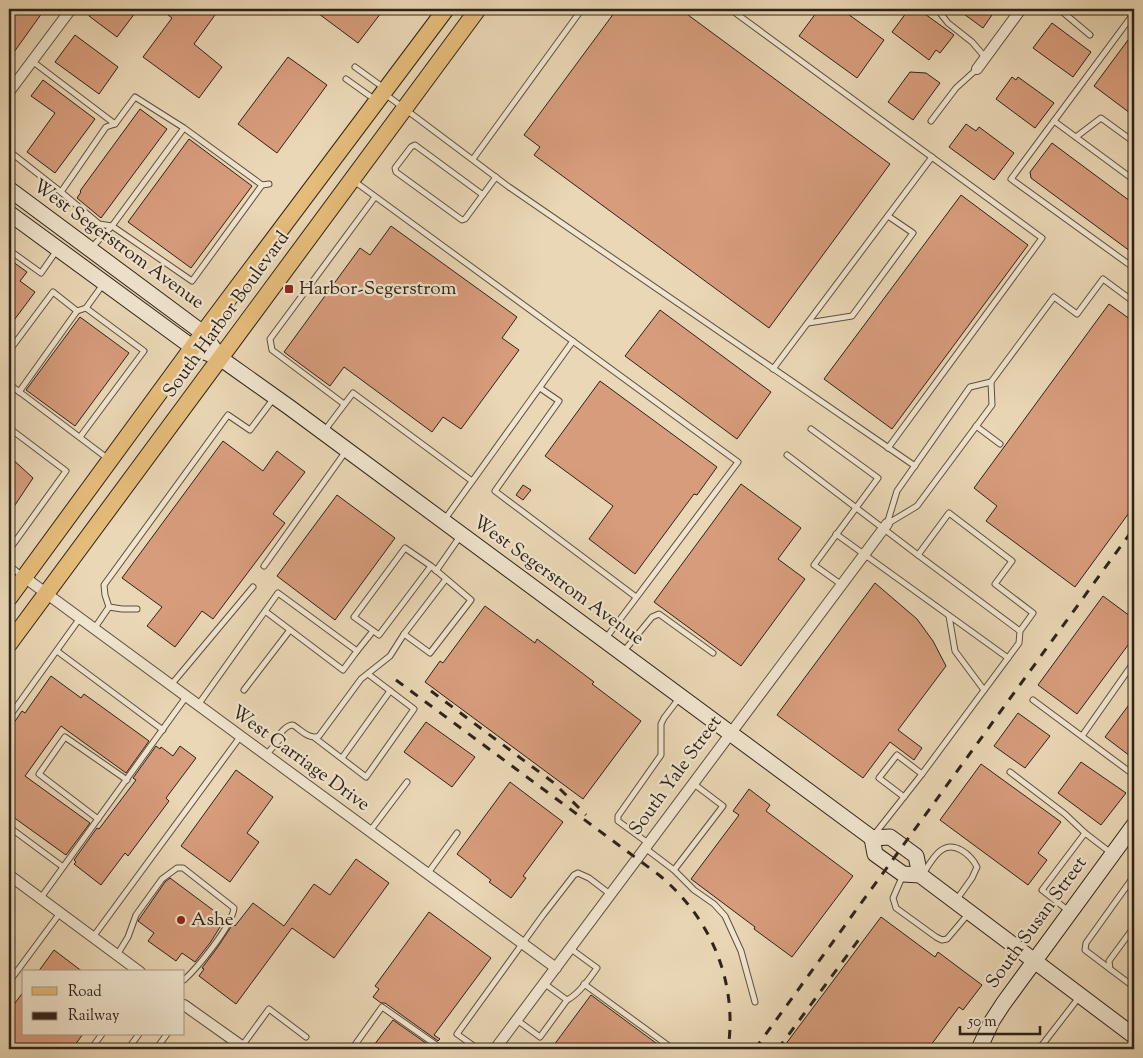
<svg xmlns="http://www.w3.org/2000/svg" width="1143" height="1058" viewBox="0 0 1143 1058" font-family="'Sorts Mill Goudy',serif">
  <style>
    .building { fill: #d79c7c; stroke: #2e2219 }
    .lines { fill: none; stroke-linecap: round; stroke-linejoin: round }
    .lane-casing { stroke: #5d4f40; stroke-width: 7 }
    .street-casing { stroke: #5d4f40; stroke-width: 12 }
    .secondary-casing { stroke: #2e2219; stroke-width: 17 }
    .primary-casing { stroke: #2e2219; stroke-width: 18 }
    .lane { stroke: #f1e5cf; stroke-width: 5 }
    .street { stroke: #f1e5cf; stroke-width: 10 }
    .secondary { stroke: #f1e5cf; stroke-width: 15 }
    .primary { stroke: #e5bc7a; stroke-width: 16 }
    .rail { stroke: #2e2219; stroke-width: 3; stroke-dasharray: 9 9; stroke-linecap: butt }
    .poi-dot { fill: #8f2418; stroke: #f1e5cf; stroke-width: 2 }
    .labels { text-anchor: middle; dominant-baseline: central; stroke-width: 4.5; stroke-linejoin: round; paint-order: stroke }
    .street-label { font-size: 19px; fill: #2e2219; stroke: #f1e5cf }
    .poi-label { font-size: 19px; fill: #2e2219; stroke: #f1e5cf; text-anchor: start }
  </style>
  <rect width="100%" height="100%" fill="#ead7b5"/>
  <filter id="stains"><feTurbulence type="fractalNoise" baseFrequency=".004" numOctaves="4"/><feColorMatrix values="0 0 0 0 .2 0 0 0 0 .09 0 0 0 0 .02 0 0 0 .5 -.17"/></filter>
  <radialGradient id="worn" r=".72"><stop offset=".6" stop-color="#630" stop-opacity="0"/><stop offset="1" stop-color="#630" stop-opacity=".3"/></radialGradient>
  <g class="building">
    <polygon points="9,9 36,9 42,13 9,59"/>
    <polygon points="94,9 138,9 117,37 89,16"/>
    <polygon points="172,9 216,9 212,13 215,15 194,44 222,67 199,98 143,57 172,18 168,15"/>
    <polygon points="323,9 384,9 358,43 319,14"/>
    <polygon points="617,9 630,9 638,15 642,9 680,9 890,164 769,328 534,155 540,147 524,135"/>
    <polygon points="819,9 841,9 884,40 857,78 799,36"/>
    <polygon points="909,9 918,9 954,35 940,53 936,50 929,60 892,32"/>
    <polygon points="957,9 996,9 983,28"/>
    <polygon points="1052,23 1091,52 1073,77 1033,48"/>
    <polygon points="1134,32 1134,116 1094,86"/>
    <polygon points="75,35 118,67 99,94 55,62"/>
    <polygon points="288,57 327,85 277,153 238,124"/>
    <polygon points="910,72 926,73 940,83 913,120 888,102"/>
    <polygon points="1012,77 1016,80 1018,77 1054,103 1035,128 996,99"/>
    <polygon points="43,80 95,119 55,173 27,152 55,113 31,96"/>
    <polygon points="140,109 167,129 101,218 77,198 81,192 80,191"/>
    <polygon points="966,124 976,131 979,127 1014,153 994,180 949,147"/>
    <polygon points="189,139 252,186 191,268 128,222"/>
    <polygon points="1052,143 1134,204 1134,254 1031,178 1030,172"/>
    <polygon points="961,195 1028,245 892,429 824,379"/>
    <polygon points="391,226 517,317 502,338 519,350 461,429 443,417 432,432 344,367 330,386 284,352 360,248 370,255"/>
    <polygon points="9,259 27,272 20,281 35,292 9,327"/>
    <polygon points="1109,304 1134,322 1134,506 1075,587 986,521 997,506 974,488"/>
    <polygon points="660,310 771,392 737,439 625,356"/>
    <polygon points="80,317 129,353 75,426 26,390"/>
    <polygon points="600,381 717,467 697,495 694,494 635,574 589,539 613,506 545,456"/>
    <polygon points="223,441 263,471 277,451 305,472 273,514 285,523 213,619 202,611 175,647 147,626 162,607 122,578"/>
    <polygon points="9,456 33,478 9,514"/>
    <polygon points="741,484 801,528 778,559 805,579 741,666 654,602"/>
    <polygon points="523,485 531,490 523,500 516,495"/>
    <polygon points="337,495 395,538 335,620 277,576"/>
    <polygon points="875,583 917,619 933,641 946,666 898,730 922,748 914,760 890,742 863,778 777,715"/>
    <polygon points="1103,596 1134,619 1134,637 1077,714 1038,685"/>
    <polygon points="485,606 535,643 537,639 594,682 592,684 641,721 583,799 425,682 440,661 443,663"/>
    <polygon points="51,676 81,698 84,694 149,741 126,773 61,726 25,776 90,823 66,855 9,814 9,730 22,711 25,713"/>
    <polygon points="1134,698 1134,759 1105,737"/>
    <polygon points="1018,713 1050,736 1025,768 994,746"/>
    <polygon points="426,722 475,757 452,787 404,752"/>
    <polygon points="156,746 160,749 161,747 173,756 180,746 196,758 166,798 169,801 128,856 125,853 101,885 74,864 76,862 74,860 97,828 99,829 136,780 133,778"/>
    <polygon points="1081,762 1126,793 1101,825 1058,793"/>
    <polygon points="981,764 1061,822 1038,853 1047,860 1028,885 940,820"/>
    <polygon points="236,770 273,797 247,833 259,842 230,882 181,846"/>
    <polygon points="510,782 563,822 523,876 526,878 511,898 489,882 491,880 457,854"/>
    <polygon points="749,789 770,805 766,811 853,876 792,957 754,929 755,927 691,879 739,815 733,811"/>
    <polygon points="356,859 389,883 334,958 292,928 236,1004 199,976 204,969 202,968 217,948 233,924 235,926 253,903 284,926 314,884 330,895"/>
    <polygon points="170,878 225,919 210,943 195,962 182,953 176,961 148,941 154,933 138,921 165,882"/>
    <polygon points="429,912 491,958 434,1035 440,1039 438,1041 385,1003 381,1003 373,997 379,989 375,986"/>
    <polygon points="881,917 935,957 938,952 982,985 963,1010 959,1007 928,1049 782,1049"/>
    <polygon points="54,950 83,972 38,972"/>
    <polygon points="24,991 24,1034 83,1034 72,1049 9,1049 9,1011"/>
    <polygon points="591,995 664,1049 551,1049"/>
    <polygon points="393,1020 433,1048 433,1049 371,1049"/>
  </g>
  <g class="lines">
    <g class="lane-casing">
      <g id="lane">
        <polyline points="730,9 1042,238 888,448"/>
        <polyline points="937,9 948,23 972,42 985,57"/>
        <polyline points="1059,9 1090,35"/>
        <polyline points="1134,13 1011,179 1134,268"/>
        <polyline points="32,61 115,124"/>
        <polyline points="355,67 384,88"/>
        <polyline points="346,79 374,99"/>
        <polyline points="385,94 509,187 915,466"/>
        <polyline points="931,121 956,88 977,69"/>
        <polyline points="1054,121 1134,180"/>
        <polyline points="184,128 135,97 115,124 106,127 61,192 99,224 112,226 184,128 262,185"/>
        <polyline points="1076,137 1101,118 1134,142"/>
        <polyline points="9,151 61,192"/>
        <polyline points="473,159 582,9"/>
        <polyline points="354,181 738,462 606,638"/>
        <polyline points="483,195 415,145 411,147 395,168 396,172 462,220 465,219 496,177"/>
        <polyline points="92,247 112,226 192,281 262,185 269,184"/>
        <polyline points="9,250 41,273 57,250"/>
        <polyline points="808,323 852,316 913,233 888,216"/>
        <polyline points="9,351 53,292 77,311 86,308 104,283"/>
        <polyline points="773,369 932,157"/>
        <polygon points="991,382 992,405 917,506 887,524 897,491 970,387"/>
        <polyline points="991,382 1054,297 1077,314 1103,279 1134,302"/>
        <polyline points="9,384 107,458"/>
        <polyline points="540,388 559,401 495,491 636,597"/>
        <polyline points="19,392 77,311"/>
        <polyline points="344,404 272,350 270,339 375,197"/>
        <polyline points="976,426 1000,444"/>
        <polyline points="9,428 66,471 9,550"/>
        <polyline points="811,429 878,478 814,565 842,585"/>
        <polyline points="325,430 353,393 472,481"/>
        <polyline points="80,437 144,351 86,308"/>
        <polyline points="787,455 918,555"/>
        <polyline points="445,519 573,341"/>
        <polyline points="836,534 1008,658"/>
        <polyline points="9,565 22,576"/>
        <polyline points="264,566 346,451"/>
        <polyline points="431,566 379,635 354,617 405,548 431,566 471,600 430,653 404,634 446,579"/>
        <polyline points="436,571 461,535"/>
        <polyline points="109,607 122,609 137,609"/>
        <polyline points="949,616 955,651 984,690"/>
        <polyline points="94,629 109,607 105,595 104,585 228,415 250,430 274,398"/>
        <polyline points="57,651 163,730"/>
        <polyline points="357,651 373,631"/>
        <polyline points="624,651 652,617 659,614 713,653"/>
        <polyline points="171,685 253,587"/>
        <polyline points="244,690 290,630"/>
        <polyline points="1033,700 1134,775"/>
        <polyline points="198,705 278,593 357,651 343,670 265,611"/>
        <polyline points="9,717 80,618"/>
        <polyline points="1082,736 1134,662"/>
        <polyline points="315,738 366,777 414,709 368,674"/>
        <path d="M278,739c1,-6 9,-14 15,-14 8,5 16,15 26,11l42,-57 29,-23 14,-22"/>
        <polyline points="266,755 280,739"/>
        <polyline points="342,758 390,691"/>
        <polyline points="1010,772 1065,814 1085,833"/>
        <polyline points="904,797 879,778 897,755 922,774"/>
        <polyline points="98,819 39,774 65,737 127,780"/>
        <polyline points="9,827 63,867"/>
        <polyline points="370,831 407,782"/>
        <polyline points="874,835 922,774 1019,643 1020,631 1033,613 995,584 1012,561 949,513 918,555 1020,631"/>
        <polyline points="648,843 618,821 618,816 661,755 661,724 664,718 680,697"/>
        <polyline points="645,848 674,870 694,890 714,904 725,916 741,951 755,1002"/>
        <polyline points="674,870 723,806 694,784"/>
        <polyline points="428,873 457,833"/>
        <path d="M923,874c9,-14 19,-35 38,-24 7,4 12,9 16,17l-5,11 -15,21"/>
        <polyline points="903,875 893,898 896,908 936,937 942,940 947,939 969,913"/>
        <polyline points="40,899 186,697"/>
        <polyline points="1070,912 1042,890 1085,833 1111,853"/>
        <polyline points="1134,927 1109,961 1110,969 1134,987"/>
        <polyline points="93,937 240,737"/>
        <path d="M117,955l11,-18 8,-22 26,-36 15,-11h6l51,40c-2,18 -36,59 -50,72"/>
        <polyline points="1110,969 1085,950 1086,943 1134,876"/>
        <polyline points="9,982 60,913"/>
        <path d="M545,984l22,16c12,-6 22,-21 30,-32l-26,-19"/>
        <polyline points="584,984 673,1049"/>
        <polyline points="517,1020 540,1037 567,1000"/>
        <polyline points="242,1046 269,1009 306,1037"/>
        <polyline points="91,1049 102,1034"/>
        <polyline points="128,1049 139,1034"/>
        <polyline points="156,1049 167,1034"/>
        <polyline points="352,1049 382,1007 442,1049"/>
        <polyline points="478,1049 457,1034 543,915 574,875 578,873 589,878 610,894"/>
        <polyline points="1039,1049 1080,996"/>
      </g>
    </g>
    <g class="street-casing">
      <g id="street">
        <polyline points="977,69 1021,9"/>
        <polyline points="9,92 71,9"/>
        <polyline points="24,577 556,968"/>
        <polyline points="9,875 140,972"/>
        <polyline points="184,1005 246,1049"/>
        <polyline points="495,1049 887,524"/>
      </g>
    </g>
    <g class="secondary-casing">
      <g id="secondary">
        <polyline points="9,189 203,333 220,358"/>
        <polyline points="9,213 192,347 220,358 289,407 872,838 890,837 916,856 920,875"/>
        <polyline points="872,838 875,854 903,874 920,875 1134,1036"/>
        <polyline points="979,1049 992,1021 1003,1004 1134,825"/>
      </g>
    </g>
    <g class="primary-casing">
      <g id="primary">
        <polyline points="9,598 203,333 446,9"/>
        <polyline points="9,644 478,9"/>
      </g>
    </g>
    <use href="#lane" class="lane"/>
    <use href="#street" class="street"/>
    <use href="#secondary" class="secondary"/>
    <use href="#primary" class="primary"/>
    <g class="rail">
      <path d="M396,680l263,195c52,43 79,107 69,174"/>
      <polyline points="431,691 554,783 586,815"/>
      <polyline points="755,1049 1134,528"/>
      <polyline points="778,1049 860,938"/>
    </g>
  </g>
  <g class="poi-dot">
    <rect x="284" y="284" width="10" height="10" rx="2.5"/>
    <circle cx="181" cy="920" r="5"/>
  </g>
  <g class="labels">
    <g class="street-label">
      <text transform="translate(118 245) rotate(36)">West Segerstrom Avenue</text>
      <text transform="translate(227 315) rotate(-54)">South Harbor Boulevard</text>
      <text transform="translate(558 581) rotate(36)">West Segerstrom Avenue</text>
      <text transform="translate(300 759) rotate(36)">West Carriage Drive</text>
      <text transform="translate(676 776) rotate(-54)">South Yale Street</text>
      <text transform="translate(1037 923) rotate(-54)">South Susan Street</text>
    </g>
    <g class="poi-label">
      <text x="299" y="289">Harbor-Segerstrom</text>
      <text x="191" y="920">Ashe</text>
    </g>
  </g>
  <rect width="1143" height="1058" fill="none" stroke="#ead7b5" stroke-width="30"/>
  <rect x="10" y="10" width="1123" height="1038" fill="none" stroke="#2e2219" stroke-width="2.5"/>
  <rect x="15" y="15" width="1113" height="1028" fill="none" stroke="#2e2219"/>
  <rect x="22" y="970" width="162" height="65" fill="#f1e5cf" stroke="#a39786"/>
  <rect x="32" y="987" width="25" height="8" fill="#e5bc7a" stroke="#a39786"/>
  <text x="68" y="996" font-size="15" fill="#2e2219">Road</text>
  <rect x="32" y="1012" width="25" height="8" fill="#2e2219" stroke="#a39786"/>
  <text x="68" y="1020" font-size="15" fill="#2e2219">Railway</text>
  <path d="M960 1026v8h80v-8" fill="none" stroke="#2e2219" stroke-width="2.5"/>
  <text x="968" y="1026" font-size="15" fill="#2e2219" stroke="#f1e5cf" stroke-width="4" paint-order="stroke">50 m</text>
  <rect width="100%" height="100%" filter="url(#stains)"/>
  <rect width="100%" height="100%" fill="url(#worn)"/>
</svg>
